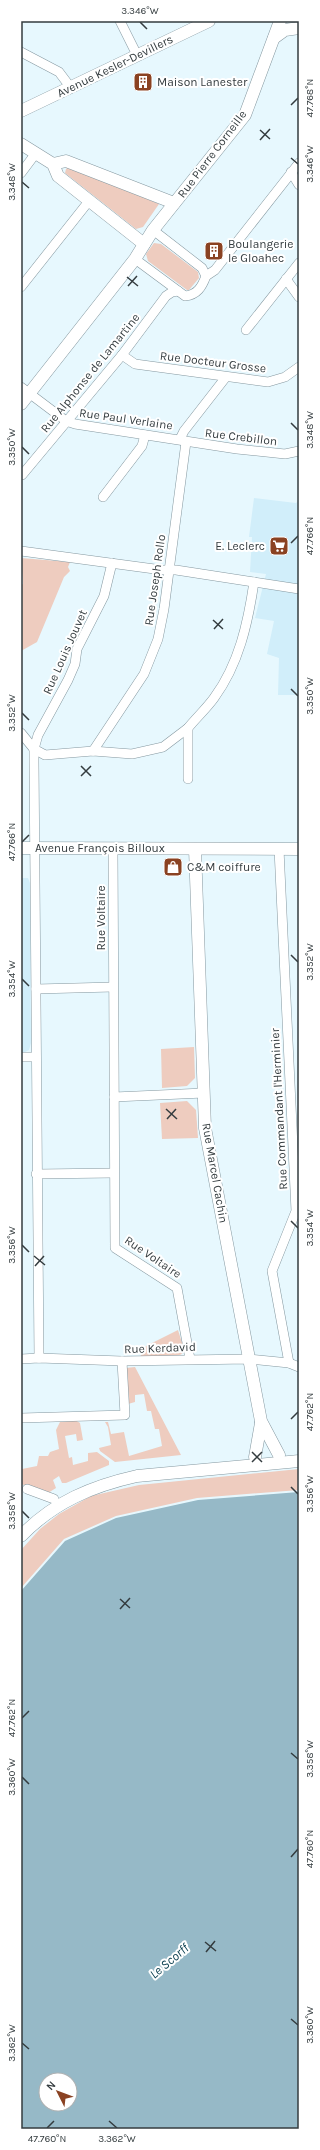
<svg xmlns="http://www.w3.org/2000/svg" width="320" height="2150" viewBox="0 0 320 2150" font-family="Karla,sans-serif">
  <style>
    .built { fill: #d1eefa }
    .green { fill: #eeccbf }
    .water { fill: #96b9c7; fill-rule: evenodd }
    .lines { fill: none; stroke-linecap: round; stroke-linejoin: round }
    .street-casing { stroke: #8598a0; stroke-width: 10 }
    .secondary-casing { stroke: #8598a0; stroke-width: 13 }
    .street { stroke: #fff; stroke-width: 9 }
    .secondary { stroke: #fff; stroke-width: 12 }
    .ticks { fill: none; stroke: #343c3f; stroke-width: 1.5 }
    .labels { text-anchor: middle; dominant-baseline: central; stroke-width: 4; stroke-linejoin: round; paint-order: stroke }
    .street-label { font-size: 12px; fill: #343c3f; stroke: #fff }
    .poi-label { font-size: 12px; fill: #343c3f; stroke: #fff; text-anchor: start }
    .water-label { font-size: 13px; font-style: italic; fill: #0c4050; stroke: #fff }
    .neatline { fill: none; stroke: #343c3f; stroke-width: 1.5 }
    .ticks-label { font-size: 10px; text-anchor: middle; fill: #343c3f }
  </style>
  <rect width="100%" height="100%" fill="#e7f8fe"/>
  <g class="built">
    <polygon points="254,498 296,503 299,500 299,695 278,695 279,658 267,654 274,621 255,618 266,574 250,572 252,537 249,537"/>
    <polygon points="21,878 28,878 30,883 31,1043 29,1050 21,1054"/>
  </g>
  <g class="green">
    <polygon points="70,166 159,204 143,227 136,229 65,173 66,169"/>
    <polygon points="154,243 161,244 198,272 199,278 189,290 187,290 148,261 146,254"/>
    <polygon points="21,558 70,562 68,567 70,571 64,577 37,642 21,651 21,585 23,584"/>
    <polygon points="194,1047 195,1078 187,1086 162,1088 161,1049"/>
    <polygon points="187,1101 196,1110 198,1138 162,1139 160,1103"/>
    <polygon points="178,1330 184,1349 182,1354 177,1356 140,1357 146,1346"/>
    <polygon points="135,1367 181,1455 115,1462 100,1451 99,1448 111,1445 108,1427 105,1422 108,1422 111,1434 124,1432 129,1456 162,1446 159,1429 155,1429 151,1411 147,1411 144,1394 135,1395 135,1402 128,1404 129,1410 128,1410 126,1368"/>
    <polygon points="75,1420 80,1423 83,1440 77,1441 76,1434 65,1436 69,1458 72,1457 73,1465 88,1461 88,1453 97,1452 109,1461 109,1465 66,1483 62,1483 59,1476 53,1480 56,1488 48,1493 21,1484 21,1463 22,1469 37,1466 39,1456 48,1456 50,1452 59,1449 56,1430 60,1422"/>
    <polygon points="299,1469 299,1490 197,1498 116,1516 64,1539 21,1588 21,1550 40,1529 59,1514 91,1496 139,1485"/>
  </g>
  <path class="water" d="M299,1492v637h-278v-538l44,-50 51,-23 82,-18zM46,2080h24v24h-24z"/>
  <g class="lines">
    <g class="street-casing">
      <g id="street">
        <polyline points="120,21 137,55"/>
        <polyline points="21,52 59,72 71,88"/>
        <polyline points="291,172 299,185"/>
        <polyline points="21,173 36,153"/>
        <path d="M135,259l50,37c12,-1 17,-9 21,-20l-4,-8 -49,-38"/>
        <polyline points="206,276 215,270 299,163"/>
        <polyline points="286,279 299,297"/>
        <polyline points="21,287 89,201"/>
        <polyline points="246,330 299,263"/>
        <polyline points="122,355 135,364 268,382 285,377 299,367"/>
        <polyline points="21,387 66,421 75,424 237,449 285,454 299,451"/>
        <polyline points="180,439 184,431 226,377"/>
        <polyline points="22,475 122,355 166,296 172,292 178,291"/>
        <polyline points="103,497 142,446 145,435"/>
        <polyline points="21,551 162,570 176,570 299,589"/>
        <polyline points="21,733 34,749 34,762 39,1358"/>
        <polyline points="34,749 38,735 68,680 75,664 77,649 104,596 112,563"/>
        <polyline points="34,749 45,755 93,751 132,754 163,747 188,728"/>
        <polyline points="93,751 144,674 158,639 164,609 186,442"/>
        <path d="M188,779v-51c8,-10 18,-19 26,-30 25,-34 34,-75 40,-116"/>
        <polyline points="113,849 115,1248 177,1288 190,1359"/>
        <polyline points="279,849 296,1211 272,1271 289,1363"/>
        <polyline points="36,989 113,987"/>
        <polyline points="21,1057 36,1057"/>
        <polyline points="114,1097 204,1093"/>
        <polyline points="36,1174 114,1173"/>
        <polyline points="21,1359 39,1358 122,1361 249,1359 289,1363 299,1367"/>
        <polyline points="21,1418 125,1415 122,1361"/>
        <polyline points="27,1489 54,1499"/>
      </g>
    </g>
    <g class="secondary-casing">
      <g id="secondary">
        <polyline points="274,38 285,30 299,28"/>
        <polyline points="21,111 209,21"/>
        <polyline points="21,144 53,164 58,176 144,244"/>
        <polyline points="53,164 66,161 174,203"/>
        <polyline points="21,404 135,259 153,230 245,115 280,21"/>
        <polyline points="21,848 299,849"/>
        <polyline points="195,849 205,1128 261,1421 279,1455"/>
        <polyline points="255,1457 261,1423"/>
        <path d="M21,1536c33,-34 71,-50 116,-60l162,-15"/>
      </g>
    </g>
    <use href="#street" class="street"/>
    <use href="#secondary" class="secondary"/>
  </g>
  <path class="ticks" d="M140,22l7,7M291,105l7,-7M260,130l10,9M260,140l10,-11M291,158l7,6M22,182l7,6M127,277l11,9M128,286l9,-10M291,423l7,7M22,447l7,7M291,543l7,-7M213,620l10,9M214,629l9,-10M291,689l7,7M22,713l7,7M81,766l10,10M81,776l10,-10M22,842l7,-7M291,955l7,7M22,979l7,7M166,1109l11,10M167,1119l9,-10M291,1221l7,7M22,1245l7,7M34,1256l11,9M35,1266l9,-10M291,1419l7,-7M252,1452l10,10M252,1462l10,-10M291,1487l7,7M22,1511l7,7M120,1599l10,9M120,1609l10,-11M22,1718l7,-7M291,1753l7,6M22,1777l7,7M291,1857l7,-8M205,1942l11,9M206,1952l9,-11M291,2019l7,6M22,2043l7,6M109,2121l8,7M47,2128l7,-7"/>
  <defs>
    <g id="building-square" transform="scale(1)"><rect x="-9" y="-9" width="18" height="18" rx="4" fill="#8a4222" stroke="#fff"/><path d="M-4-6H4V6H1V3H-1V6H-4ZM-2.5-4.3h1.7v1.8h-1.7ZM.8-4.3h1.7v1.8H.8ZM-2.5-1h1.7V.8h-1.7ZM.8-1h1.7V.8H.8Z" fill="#fff"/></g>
    <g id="supermarket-square" transform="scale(1)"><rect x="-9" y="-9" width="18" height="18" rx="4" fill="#8a4222" stroke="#fff"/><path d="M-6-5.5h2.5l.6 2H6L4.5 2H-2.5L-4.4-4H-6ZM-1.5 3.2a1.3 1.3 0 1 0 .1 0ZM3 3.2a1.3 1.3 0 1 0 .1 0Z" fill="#fff"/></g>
    <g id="shop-square" transform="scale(1)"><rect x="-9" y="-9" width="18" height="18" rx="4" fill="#8a4222" stroke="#fff"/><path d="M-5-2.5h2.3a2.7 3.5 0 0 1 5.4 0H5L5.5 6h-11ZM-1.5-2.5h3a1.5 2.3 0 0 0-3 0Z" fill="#fff"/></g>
  </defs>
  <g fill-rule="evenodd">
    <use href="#building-square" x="143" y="82"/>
    <use href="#building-square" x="214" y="251"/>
    <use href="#supermarket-square" x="279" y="546"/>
    <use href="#shop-square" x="173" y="867"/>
  </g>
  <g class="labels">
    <g class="street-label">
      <text transform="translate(115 66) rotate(-26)">Avenue Kesler-Devillers</text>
      <text transform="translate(212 154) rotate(-53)">Rue Pierre Corneille</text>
      <text transform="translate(213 362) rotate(7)">Rue Docteur Grosse</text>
      <text transform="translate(90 373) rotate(-51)">Rue Alphonse de Lamartine</text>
      <text transform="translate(126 419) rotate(8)">Rue Paul Verlaine</text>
      <text transform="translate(241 437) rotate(7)">Rue Crebillon</text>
      <text transform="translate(155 580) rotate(-82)">Rue Joseph Rollo</text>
      <text transform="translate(65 652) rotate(-66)">Rue Louis Jouvet</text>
      <text x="100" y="848">Avenue François Billoux</text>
      <text transform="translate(101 918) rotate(-90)">Rue Voltaire</text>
      <text transform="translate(279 1109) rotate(-93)">Rue Commandant l'Herminier</text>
      <text transform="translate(215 1173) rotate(80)">Rue Marcel Cachin</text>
      <text transform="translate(153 1257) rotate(34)">Rue Voltaire</text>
      <text transform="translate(160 1348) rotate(-2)">Rue Kerdavid</text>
    </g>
    <g class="poi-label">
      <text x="157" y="82">Maison Lanester</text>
      <text x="228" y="244">Boulangerie<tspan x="228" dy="14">le Gloahec</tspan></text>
      <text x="265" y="546" text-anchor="end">E. Leclerc</text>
      <text x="187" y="867">C&amp;M coiffure</text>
    </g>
    <g class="water-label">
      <text transform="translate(169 1961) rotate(-40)">Le Scorff</text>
    </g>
  </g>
  <rect width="320" height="2150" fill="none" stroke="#ffffff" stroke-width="44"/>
  <g transform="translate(58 2092) rotate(312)"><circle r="19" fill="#ffffff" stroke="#aeb1b2"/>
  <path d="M0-3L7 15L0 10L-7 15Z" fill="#8a4222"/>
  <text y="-6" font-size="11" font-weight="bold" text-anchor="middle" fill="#343c3f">N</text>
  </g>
  <rect x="22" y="22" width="276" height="2106" class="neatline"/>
  <g class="ticks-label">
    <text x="140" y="14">3.346°W</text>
    <text transform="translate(309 98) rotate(-90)" y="4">47.768°N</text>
    <text transform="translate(309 164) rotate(-90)" y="4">3.346°W</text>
    <text transform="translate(11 182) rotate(-90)" y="4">3.348°W</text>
    <text transform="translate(309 430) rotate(-90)" y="4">3.348°W</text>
    <text transform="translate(11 447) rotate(-90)" y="4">3.350°W</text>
    <text transform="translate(309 536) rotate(-90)" y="4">47.766°N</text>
    <text transform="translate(309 696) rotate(-90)" y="4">3.350°W</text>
    <text transform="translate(11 713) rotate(-90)" y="4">3.352°W</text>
    <text transform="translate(11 842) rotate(-90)" y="4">47.766°N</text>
    <text transform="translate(309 962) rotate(-90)" y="4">3.352°W</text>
    <text transform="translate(11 979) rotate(-90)" y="4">3.354°W</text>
    <text transform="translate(309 1228) rotate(-90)" y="4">3.354°W</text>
    <text transform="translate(11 1245) rotate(-90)" y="4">3.356°W</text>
    <text transform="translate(309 1412) rotate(-90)" y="4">47.762°N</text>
    <text transform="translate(309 1494) rotate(-90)" y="4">3.356°W</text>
    <text transform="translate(11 1511) rotate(-90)" y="4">3.358°W</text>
    <text transform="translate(11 1718) rotate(-90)" y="4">47.762°N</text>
    <text transform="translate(309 1759) rotate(-90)" y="4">3.358°W</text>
    <text transform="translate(11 1777) rotate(-90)" y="4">3.360°W</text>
    <text transform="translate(309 1849) rotate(-90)" y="4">47.760°N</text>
    <text transform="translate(309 2025) rotate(-90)" y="4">3.360°W</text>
    <text transform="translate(11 2043) rotate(-90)" y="4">3.362°W</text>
    <text x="47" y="2142">47.760°N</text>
    <text x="117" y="2142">3.362°W</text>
  </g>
</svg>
